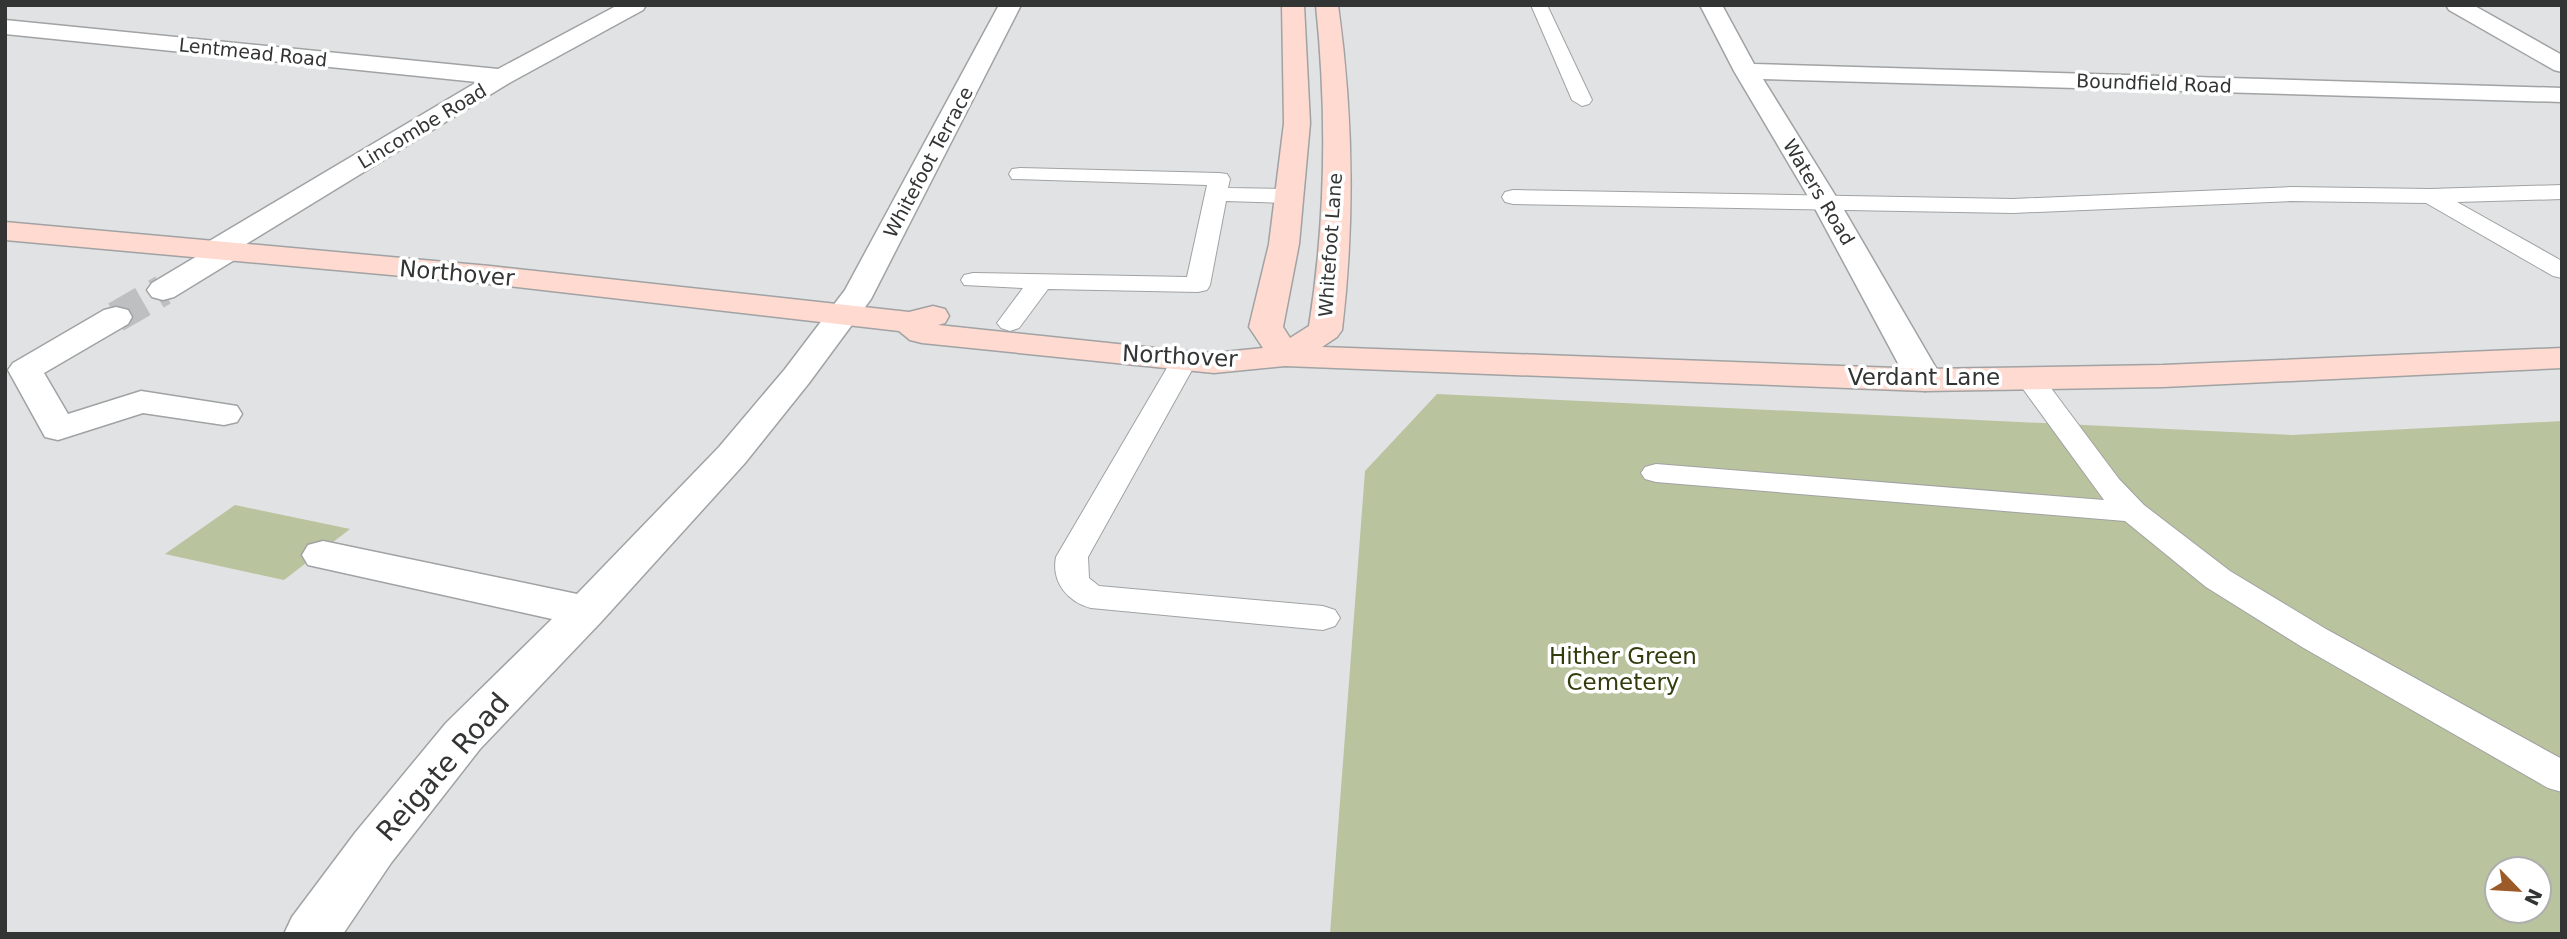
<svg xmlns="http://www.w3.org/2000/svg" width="2567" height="939" viewBox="0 0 2567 939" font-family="'DejaVu Sans',sans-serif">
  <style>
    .green { fill: #b9c39e; fill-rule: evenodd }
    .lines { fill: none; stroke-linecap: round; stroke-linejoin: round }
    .street-tunnel { stroke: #bebfc1; stroke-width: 31; stroke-dasharray: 31 15; stroke-linecap: butt }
    .lane-casing { stroke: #a0a2a3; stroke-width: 2 }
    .street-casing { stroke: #a0a2a3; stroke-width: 3 }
    .secondary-casing { stroke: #a0a2a3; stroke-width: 3 }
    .lane { fill: #fff; fill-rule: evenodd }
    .street { fill: #fff; fill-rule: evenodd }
    .secondary { fill: #fedad0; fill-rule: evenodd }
    .labels { text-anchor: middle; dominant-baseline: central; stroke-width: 7; stroke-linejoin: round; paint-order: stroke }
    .far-street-label { font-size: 19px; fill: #333434; stroke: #fff }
    .street-label { font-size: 23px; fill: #333434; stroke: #fff }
    .park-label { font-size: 23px; fill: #323c0d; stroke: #fff }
    .near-street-label { font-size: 28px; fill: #333434; stroke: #fff }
  </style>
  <rect width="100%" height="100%" fill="#e1e2e4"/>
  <g class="green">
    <path d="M1437,394l855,41 270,-14v513h-1232l35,-463zM2497,869h42v42h-42z"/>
    <polygon points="235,505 350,529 284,580 165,554"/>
  </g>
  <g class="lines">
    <polyline class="street-tunnel" points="116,317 163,290"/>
    <g class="lane-casing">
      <g id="lane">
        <polygon points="1531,5 1547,5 1592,100 1589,104 1582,106 1572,100"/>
        <polygon points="1020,168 1219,173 1227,174 1230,179 1228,188 1290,189 1298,191 1301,196 1298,201 1290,203 1226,201 1210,285 1207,290 1198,292 1048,289 1019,328 1010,331 1001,328 997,323 1023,288 964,285 961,280 964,275 973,273 1187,277 1207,185 1012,179 1009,174 1012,169"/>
        <polygon points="2562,185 2562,199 2457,202 2562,261 2562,278 2553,276 2426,203 2291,201 2013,213 1513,204 1505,202 1502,197 1505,192 1513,190 2013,199 2291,187 2430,189"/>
        <path d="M1184,353l9,2 4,6 -109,196 1,21 10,8 224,20 12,4 5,8 -5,8 -12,4 -232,-22c-23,-6 -40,-26 -35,-51l115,-196 4,-6z"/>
        <polygon points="2029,370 2039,372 2119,479 2144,505 2230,571 2326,629 2562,759 2562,792 2548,788 2302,647 2206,587 2125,521 1656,482 1645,479 1641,473 1645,467 1656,464 2104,500 2015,378 2019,372"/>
      </g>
    </g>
    <g class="street-casing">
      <g id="street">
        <polygon points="618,5 646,5 643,10 511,82 238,249 240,253 236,259 174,297 163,300 152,297 147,290 152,283 199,255 197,252 201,246 477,82 5,34 5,20 498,69"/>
        <polygon points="999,5 1021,5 871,299 809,383 745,463 601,622 480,749 391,863 343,934 284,934 292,917 355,833 446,723 552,619 308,565 302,555 308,545 323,541 577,594 719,447 785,369 845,290"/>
        <polygon points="1700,5 1722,5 1754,64 2562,88 2562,102 1763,79 1840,203 1943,380 1937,387 1925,391 1913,387 1907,380 1812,203 1734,71"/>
        <polygon points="2446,5 2473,5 2562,55 2562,72 2554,70 2449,10"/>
        <polygon points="116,307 128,310 132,317 128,324 44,373 68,414 141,391 237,406 242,414 237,422 224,425 143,413 58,440 45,437 8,370 13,363 104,310"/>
      </g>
    </g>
    <g class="secondary-casing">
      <path id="secondary" d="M1282,5h22l6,118 -11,121 -16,83 7,11 19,-12c17,-107 18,-214 7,-321h22c15,108 17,216 4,325l-5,7 -15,10 603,22 238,-4 399,-17v20l-399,19 -238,4 -640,-25 -71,7 -292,-30 -12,-3 -11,-9 -409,-47 -485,-44v-18l485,44 419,46 24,-6 12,3 4,7 -4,7 -7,2 246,26 30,2 49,-5 -14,-21 20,-83 15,-121z"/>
    </g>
    <use href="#lane" class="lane"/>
    <use href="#street" class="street"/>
    <use href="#secondary" class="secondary"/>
  </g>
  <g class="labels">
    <g class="far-street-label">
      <text transform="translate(253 52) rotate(6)">Lentmead Road</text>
      <text transform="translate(2154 83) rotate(2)">Boundfield Road</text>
      <text transform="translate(422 126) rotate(-31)">Lincombe Road</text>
      <text transform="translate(928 162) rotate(-62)">Whitefoot Terrace</text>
      <text transform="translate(1819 192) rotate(59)">Waters Road</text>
      <text transform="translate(1330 245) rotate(-86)">Whitefoot Lane</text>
    </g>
    <g class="street-label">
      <text transform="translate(457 273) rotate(5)">Northover</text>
      <text transform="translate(1180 356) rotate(3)">Northover</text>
      <text x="1924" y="377">Verdant Lane</text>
    </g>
    <g class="park-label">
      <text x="1623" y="656">Hither Green<tspan x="1623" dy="26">Cemetery</tspan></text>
    </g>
    <g class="near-street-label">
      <text transform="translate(443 767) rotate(-49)">Reigate Road</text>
    </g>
  </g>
  <rect width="2567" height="939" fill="none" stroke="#333434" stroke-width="14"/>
  <g transform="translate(2518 890) rotate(115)"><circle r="33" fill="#ffffff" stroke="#adaeae" stroke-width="2"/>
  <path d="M0-5L12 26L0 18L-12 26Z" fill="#9d5a29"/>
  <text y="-10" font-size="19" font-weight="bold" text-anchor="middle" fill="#333434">N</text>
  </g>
</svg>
